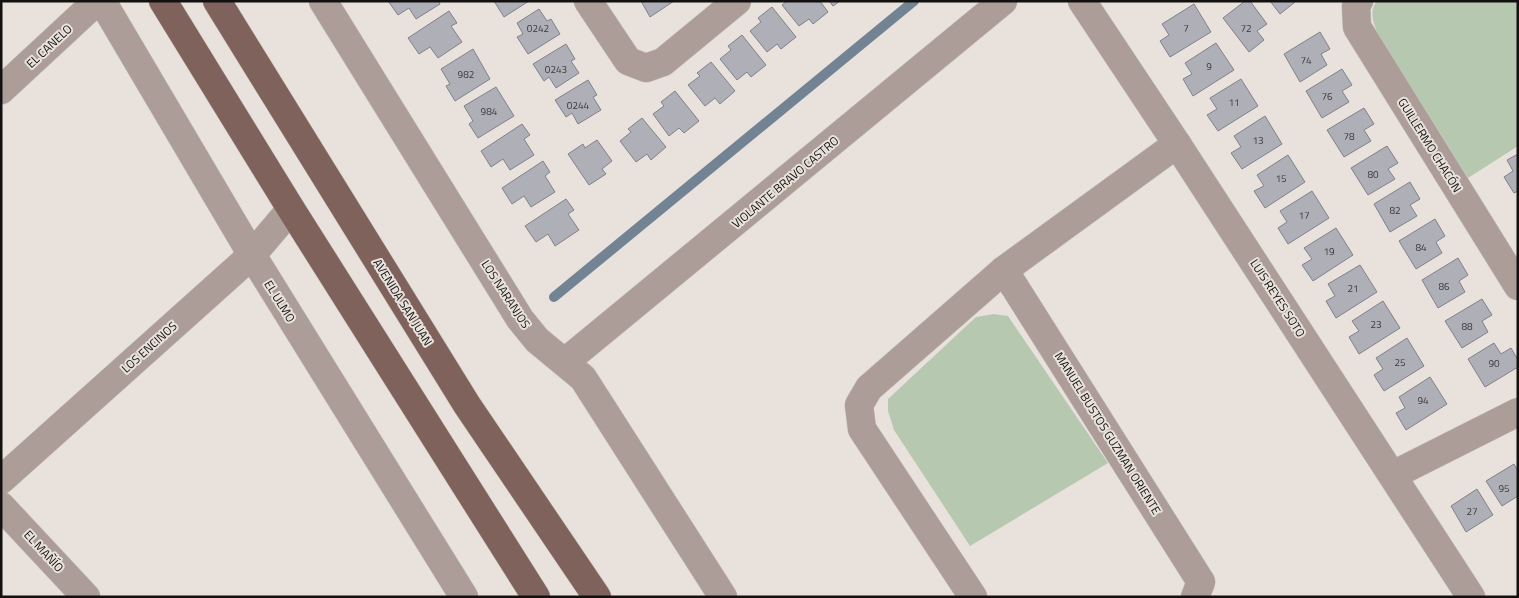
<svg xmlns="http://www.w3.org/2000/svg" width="1519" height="598" viewBox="0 0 1519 598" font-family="'Titillium Web',sans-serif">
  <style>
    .green { fill: #b7c8b0 }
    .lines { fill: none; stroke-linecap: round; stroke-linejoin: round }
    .stream { stroke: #728394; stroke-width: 10 }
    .building { fill: #afafb8; stroke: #818189 }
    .minor-casing { stroke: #c2bcb7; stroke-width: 29 }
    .major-casing { stroke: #c2bcb7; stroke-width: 29 }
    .minor { stroke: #ad9d99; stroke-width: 28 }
    .major { stroke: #7e625b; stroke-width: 28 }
    .labels { text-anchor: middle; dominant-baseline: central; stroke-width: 4; stroke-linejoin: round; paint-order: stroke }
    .number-label { font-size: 10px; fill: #3a3839 }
    .street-label { font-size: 12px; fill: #13110f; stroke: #e9e2dc }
  </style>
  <rect width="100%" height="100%" fill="#e9e2dc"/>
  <g class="green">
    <path d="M1377,1h141v145l-50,32 -91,-146c-4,-10 -8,-22 0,-31z"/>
    <polygon points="994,314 1008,316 1108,463 970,546 894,430 888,411 888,399 976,317"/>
  </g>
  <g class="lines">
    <polyline class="stream" points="554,297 914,1"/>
  </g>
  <g class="building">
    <polygon points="388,1 439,1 440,4 416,19 409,8 398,15"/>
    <polygon points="494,1 529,1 504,17"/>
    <polygon points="641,1 674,1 650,17"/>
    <polygon points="787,1 820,1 828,12 813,24 809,19 799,26 782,5"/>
    <polygon points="829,1 840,1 833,6"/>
    <polygon points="1245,1 1250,1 1267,24 1257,31 1264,40 1249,52 1223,18"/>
    <polygon points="1270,1 1295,1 1295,2 1280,14"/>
    <polygon points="1194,4 1211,32 1170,57 1160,41 1169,35 1162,24"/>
    <polygon points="772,7 796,37 781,49 777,44 767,52 750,31 761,22 758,18"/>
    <polygon points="539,9 547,21 551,19 560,34 528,54 517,37 523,34 517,23"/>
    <polygon points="449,11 457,23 451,26 462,42 438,58 430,47 419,54 408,38"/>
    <polygon points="1320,32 1330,49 1321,54 1327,65 1300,82 1284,54"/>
    <polygon points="742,35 766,65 751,77 747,72 737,80 720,59 731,50 728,46"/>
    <polygon points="1216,43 1234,70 1193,96 1183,79 1192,74 1185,63"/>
    <polygon points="566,44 575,59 571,61 579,73 556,88 549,77 544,81 533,64"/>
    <polygon points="473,49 490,79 455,101 446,86 450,84 441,69"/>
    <polygon points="711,62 735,91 720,104 715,98 705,106 688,85 700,76 697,73"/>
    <polygon points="1342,69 1352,85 1342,91 1349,102 1322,118 1306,91"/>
    <polygon points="1241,79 1258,106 1218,131 1207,115 1217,109 1210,98"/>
    <polygon points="588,80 597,95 593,97 601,110 578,124 572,113 566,117 555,100"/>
    <polygon points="496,87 514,116 478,138 469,124 473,121 464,106"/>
    <polygon points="675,91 699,121 684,133 679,128 669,136 653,114 664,106 661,102"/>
    <polygon points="1364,108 1374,124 1364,130 1371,141 1344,157 1327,130"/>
    <polygon points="1265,116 1282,144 1242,169 1231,153 1241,147 1234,136"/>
    <polygon points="642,118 666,147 651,160 647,154 636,162 620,141 631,132 628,129"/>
    <polygon points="522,124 530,135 524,139 534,155 510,170 503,159 491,167 481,151"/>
    <polygon points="597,140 612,161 602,169 606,174 589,185 568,154 583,144 585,148"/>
    <polygon points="1387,146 1398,163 1388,169 1395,179 1368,195 1351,168"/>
    <polygon points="1518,154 1518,191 1514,193 1504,177 1513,171 1507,160"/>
    <polygon points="1288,155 1305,182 1265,208 1254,191 1264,186 1257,175"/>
    <polygon points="543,161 550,172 545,176 555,192 531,207 524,196 512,204 502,188"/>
    <polygon points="1410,182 1420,199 1410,205 1417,216 1390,232 1374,204"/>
    <polygon points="1312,191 1329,218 1288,244 1278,228 1287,222 1280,211"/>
    <polygon points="566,199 574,210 568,214 579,230 555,246 548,234 536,242 525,226"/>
    <polygon points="1435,219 1445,236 1436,242 1442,253 1416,269 1399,241"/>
    <polygon points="1336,228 1353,255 1313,281 1302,265 1312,259 1304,248"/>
    <polygon points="1458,258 1468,275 1459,281 1465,292 1438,308 1422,280"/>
    <polygon points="1360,265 1377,292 1336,318 1326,301 1335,296 1328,284"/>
    <polygon points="1482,299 1492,315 1482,321 1488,332 1462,348 1445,321"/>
    <polygon points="1383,301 1400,328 1359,354 1349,337 1359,331 1352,321"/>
    <polygon points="1407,338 1424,366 1384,391 1374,375 1383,369 1376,358"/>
    <polygon points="1494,343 1501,354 1511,348 1518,360 1518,367 1485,387 1468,359"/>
    <polygon points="1430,377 1447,404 1406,430 1396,413 1405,408 1399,397"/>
    <polygon points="1514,464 1518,471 1518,496 1502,506 1486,481"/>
    <polygon points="1477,489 1493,515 1466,532 1451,506"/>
  </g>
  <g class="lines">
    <g class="minor-casing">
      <g id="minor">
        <polyline points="102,1 252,255 464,597"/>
        <polyline points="323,1 520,319 537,340 583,378 723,597"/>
        <polyline points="588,1 628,61 646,68 663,62 737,1"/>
        <polyline points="1082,1 1177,144 1471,597"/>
        <polyline points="1359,1 1356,6 1357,27 1518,286"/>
        <polyline points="1,90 97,1"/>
        <polyline points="1004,270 1201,582 1195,597"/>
        <polyline points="565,362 1003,1"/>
        <polyline points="1393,475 1518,412"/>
        <polyline points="1,480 252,255 291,209"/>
        <polyline points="1,506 86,597"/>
        <polyline points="973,597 862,429 859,405 869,388 1004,270 1177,144"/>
      </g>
    </g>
    <g class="major-casing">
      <g id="major">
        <polyline points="163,1 291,209 536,597"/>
        <polyline points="217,1 467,405 597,597"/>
      </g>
    </g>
    <use href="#minor" class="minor"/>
    <use href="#major" class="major"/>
  </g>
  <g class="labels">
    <g class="number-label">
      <text x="538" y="28">0242</text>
      <text x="1186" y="28">7</text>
      <text x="1246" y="28">72</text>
      <text x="1306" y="60">74</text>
      <text x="1209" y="66">9</text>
      <text x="556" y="69">0243</text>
      <text x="466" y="74">982</text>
      <text x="1327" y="96">76</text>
      <text x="1234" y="102">11</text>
      <text x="578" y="105">0244</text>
      <text x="489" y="111">984</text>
      <text x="1349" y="136">78</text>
      <text x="1258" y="140">13</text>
      <text x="1373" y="174">80</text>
      <text x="1281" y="178">15</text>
      <text x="1395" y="210">82</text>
      <text x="1304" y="215">17</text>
      <text x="1421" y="247">84</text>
      <text x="1329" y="251">19</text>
      <text x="1444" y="286">86</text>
      <text x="1353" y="288">21</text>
      <text x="1376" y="324">23</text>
      <text x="1467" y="326">88</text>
      <text x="1400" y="362">25</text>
      <text x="1494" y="363">90</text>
      <text x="1423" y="400">94</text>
      <text x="1504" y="488">95</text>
      <text x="1472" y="511">27</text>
    </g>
    <g class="street-label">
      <text transform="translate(49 46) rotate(-43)">EL CANELO</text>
      <text transform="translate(1430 145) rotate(58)">GUILLERMO CHACÓN</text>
      <text transform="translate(785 182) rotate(-40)">VIOLANTE BRAVO CASTRO</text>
      <text transform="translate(506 294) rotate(57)">LOS NARANJOS</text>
      <text transform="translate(1278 298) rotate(57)">LUIS REYES SOTO</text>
      <text transform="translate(280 301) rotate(58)">EL ULMO</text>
      <text transform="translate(403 302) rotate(58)">AVENIDA SAN JUAN</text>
      <text transform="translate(149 347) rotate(-42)">LOS ENCINOS</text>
      <text transform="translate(1108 433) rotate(58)">MANUEL BUSTOS GUZMAN ORIENTE</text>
      <text transform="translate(44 551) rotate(47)">EL MAÑÍO</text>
    </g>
  </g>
  <rect width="1519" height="598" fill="none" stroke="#13110f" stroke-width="5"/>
</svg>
